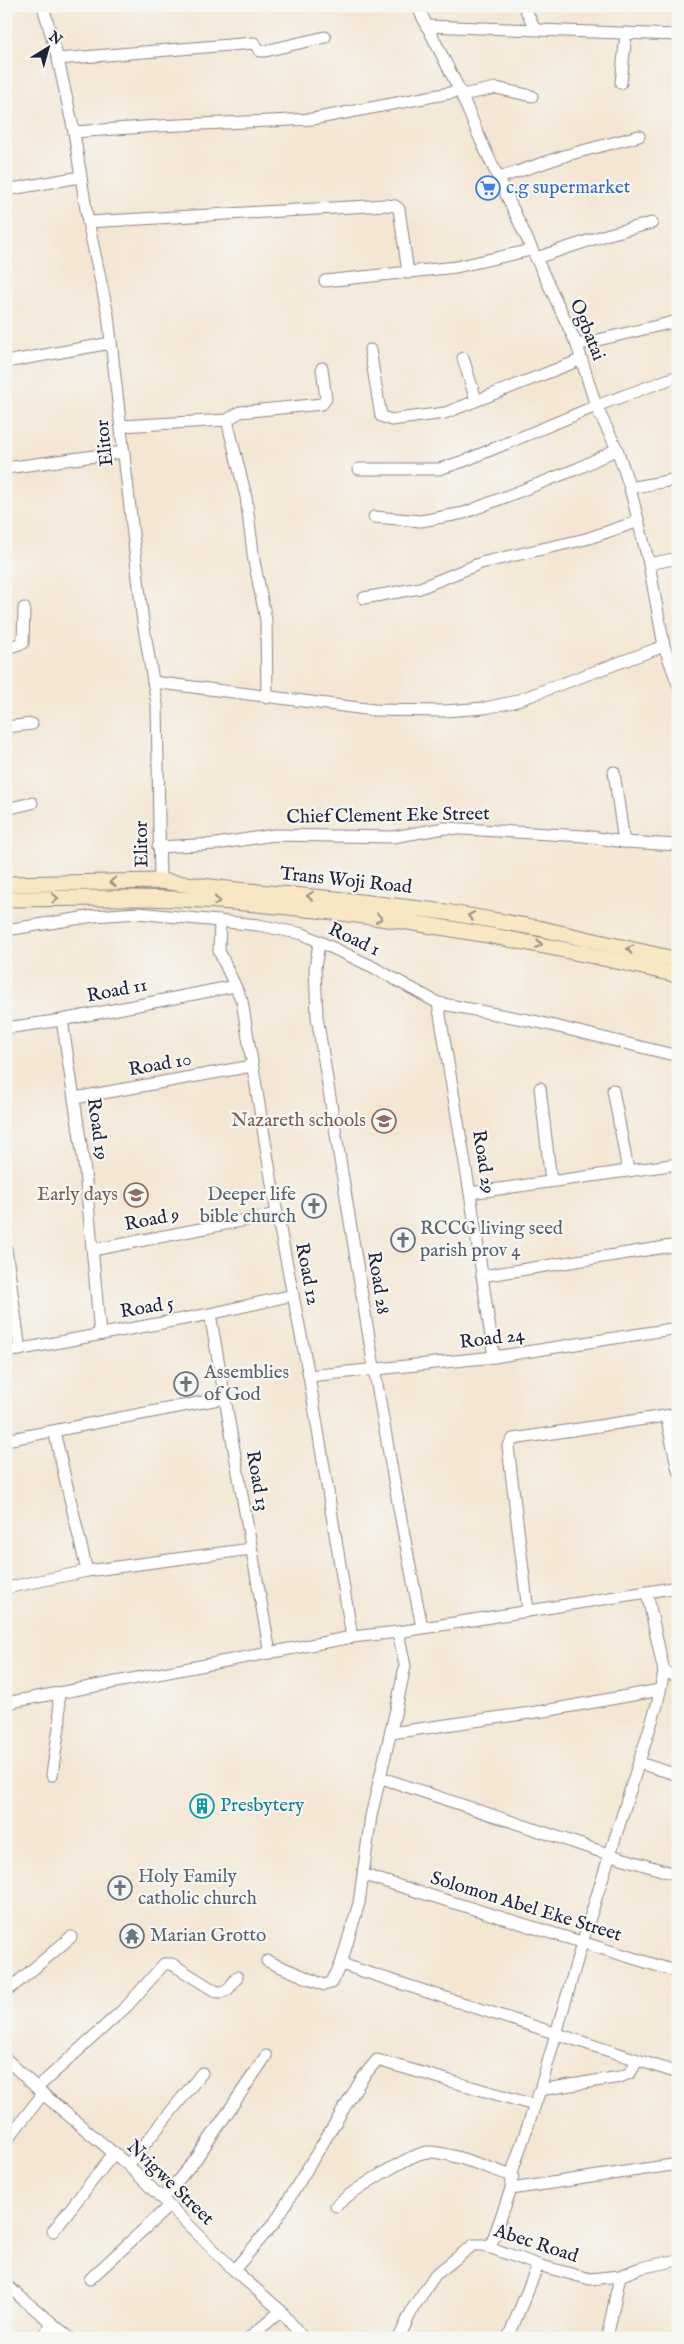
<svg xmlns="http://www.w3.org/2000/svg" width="684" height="2344" viewBox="0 0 684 2344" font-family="'IM FELL English',serif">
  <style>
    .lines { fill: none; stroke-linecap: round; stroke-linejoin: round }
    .minor-casing { stroke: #8b8487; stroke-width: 13 }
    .secondary-casing { stroke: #8b8487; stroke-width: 17 }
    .minor { stroke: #fff; stroke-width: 11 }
    .secondary { stroke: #f7e8c3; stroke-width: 15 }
    .oneway { stroke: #978f86 }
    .labels { text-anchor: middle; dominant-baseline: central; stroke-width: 4.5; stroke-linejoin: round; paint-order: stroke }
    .shop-label { font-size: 19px; fill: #366cbe; stroke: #f6f6f2; text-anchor: start }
    .street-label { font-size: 19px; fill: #22223b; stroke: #f6f6f2 }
    .education-label { font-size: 19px; fill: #785e54; stroke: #f6f6f2; text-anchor: end }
    .worship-label { font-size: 19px; fill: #5b616d; stroke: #f6f6f2; text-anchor: start }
    .culture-label { font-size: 19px; fill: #0d838f; stroke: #f6f6f2; text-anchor: start }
  </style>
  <rect width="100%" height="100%" fill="#f6f6f2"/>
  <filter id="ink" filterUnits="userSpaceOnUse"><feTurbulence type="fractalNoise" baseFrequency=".02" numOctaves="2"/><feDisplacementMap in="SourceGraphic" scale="10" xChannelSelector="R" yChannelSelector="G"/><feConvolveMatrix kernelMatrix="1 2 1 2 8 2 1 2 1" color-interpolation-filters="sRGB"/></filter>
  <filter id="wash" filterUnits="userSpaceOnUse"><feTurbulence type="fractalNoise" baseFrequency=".0096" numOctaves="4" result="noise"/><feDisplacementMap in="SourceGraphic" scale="20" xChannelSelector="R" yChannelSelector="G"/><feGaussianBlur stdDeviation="1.12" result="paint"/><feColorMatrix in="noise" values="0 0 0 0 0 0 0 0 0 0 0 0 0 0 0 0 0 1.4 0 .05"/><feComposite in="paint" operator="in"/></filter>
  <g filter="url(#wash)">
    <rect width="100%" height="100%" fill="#f4e6d3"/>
  </g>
  <g filter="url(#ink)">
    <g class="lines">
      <g class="minor-casing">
        <g id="minor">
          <polyline points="43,6 58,59 74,132 88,222 108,315 143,622 157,704 160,881"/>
          <polyline points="417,6 460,91 481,141 577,345 596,406 617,449 630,488 649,564 664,646 678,684"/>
          <polyline points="524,6 535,29"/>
          <polyline points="426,26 678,35"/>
          <polyline points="58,59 254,43 260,51 265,51 325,37"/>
          <polyline points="621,83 626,33"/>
          <polyline points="462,95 496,88 532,96"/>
          <polyline points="74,132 158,126 313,119 460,91"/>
          <polyline points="499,178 567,155 639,136"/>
          <polyline points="6,190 80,177"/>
          <polyline points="88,222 386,205 395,206 399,209 408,273"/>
          <polyline points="536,258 609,234 652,223"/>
          <polyline points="325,281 456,267 531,250"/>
          <polyline points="577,345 678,321"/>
          <polyline points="370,350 381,416 391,420 445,413 580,360"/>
          <polyline points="463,358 476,400"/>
          <polyline points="6,362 111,343"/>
          <polyline points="227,420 246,497 254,561 266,620 267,698"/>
          <polyline points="121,426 227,420 240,412 322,404 326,399 322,368"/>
          <polyline points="6,468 124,452"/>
          <polyline points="359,469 439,469 464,461 596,406 678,376"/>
          <polyline points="630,488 678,479"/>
          <polyline points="374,517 421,521 464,513 579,468 617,449"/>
          <polyline points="649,564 678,558"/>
          <polyline points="364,598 420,588 481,563 586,539 639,521"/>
          <polyline points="6,648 23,643 24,608"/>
          <polyline points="153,682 374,710 445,711 485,708 513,702 664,646"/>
          <polyline points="6,727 32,724"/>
          <polyline points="614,772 624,842"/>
          <polyline points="6,809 32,803"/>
          <polyline points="158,847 216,844 274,835 393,837 445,828 584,836 624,842 678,845"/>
          <polyline points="220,921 219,951 242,1001 277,1214 309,1376 352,1637"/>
          <polyline points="6,930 94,916 138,913 258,925 303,934 371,966 438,1003 538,1022 678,1056"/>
          <path d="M319,943l-4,25 2,49c33,203 64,408 105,610"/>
          <polyline points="438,1003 470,1193 494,1357"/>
          <polyline points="62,1020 85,1171 100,1334"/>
          <polyline points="6,1028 62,1020 235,986"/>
          <polyline points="540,1088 551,1181"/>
          <polyline points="613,1090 628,1170"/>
          <polyline points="75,1098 252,1066"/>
          <polyline points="470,1193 678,1164"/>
          <polyline points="6,1249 20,1350"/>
          <polyline points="93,1250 277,1214"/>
          <polyline points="482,1276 678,1245"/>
          <polyline points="210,1314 270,1653"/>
          <polyline points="6,1352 210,1314 293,1295"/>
          <polyline points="309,1376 494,1357 678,1328"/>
          <polyline points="666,1416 678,1470"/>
          <polyline points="54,1431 87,1571"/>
          <polyline points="6,1440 224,1398"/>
          <polyline points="6,1588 87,1571 251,1549"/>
          <polyline points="528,1611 508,1447 513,1439 678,1414"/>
          <polyline points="664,1672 678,1676"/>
          <polyline points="6,1703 352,1637 398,1632 678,1587"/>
          <polyline points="391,1733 550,1710 660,1690"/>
          <polyline points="639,1763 678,1775"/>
          <polyline points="52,1775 60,1720 58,1693"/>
          <polyline points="382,1778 611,1855 678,1875"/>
          <polyline points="364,1875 678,1972"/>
          <polyline points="267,1961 324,1985 331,1983 341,1964 359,1903 371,1816 397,1705 405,1666 398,1632"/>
          <polyline points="341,1964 678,2073"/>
          <polyline points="6,1992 71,1937"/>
          <polyline points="6,2059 43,2094 128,2165 234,2270 281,2311 303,2338"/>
          <path d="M37,2088l90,-82 37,-42h8l43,27c12,4 16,-5 22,-14"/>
          <polyline points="540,2090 620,2077 630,2073 637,2061"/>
          <polyline points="6,2141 43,2094"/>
          <polyline points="128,2165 202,2073"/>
          <polyline points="511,2189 672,2165"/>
          <polyline points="163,2198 196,2159 266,2056"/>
          <path d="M336,2206c13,-13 75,-53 92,-54 20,-1 65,18 85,24"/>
          <polyline points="53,2231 114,2153"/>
          <polyline points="490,2248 511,2189 513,2169 540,2090 582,1943 657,1705 664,1672 647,1593"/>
          <polyline points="234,2270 275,2222 363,2077 377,2060 534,2105"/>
          <polyline points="90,2279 169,2206"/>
          <polyline points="6,2285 70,2338"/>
          <polyline points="41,2338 52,2324"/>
          <polyline points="249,2338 281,2311"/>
          <polyline points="399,2338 413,2308 435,2275 473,2245 483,2245 538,2265 590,2279 620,2276 640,2268 678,2260"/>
          <polyline points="508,2338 538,2265"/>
          <polyline points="607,2338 620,2276"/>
        </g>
      </g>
      <g class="secondary-casing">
        <g id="secondary">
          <polyline points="6,884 160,881 236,890 335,899 446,912 538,928 678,960"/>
          <path d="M6,899c76,-1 152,-3 227,3 150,12 299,38 445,73"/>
        </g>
      </g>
      <use href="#minor" class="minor"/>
      <use href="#secondary" class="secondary"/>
    </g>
    <defs><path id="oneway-chevron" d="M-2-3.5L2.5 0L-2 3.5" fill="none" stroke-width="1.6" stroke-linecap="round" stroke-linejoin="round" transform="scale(1.25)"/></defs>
    <g class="oneway">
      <use href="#oneway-chevron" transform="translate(113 882) rotate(179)"/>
      <use href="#oneway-chevron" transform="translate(310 896) rotate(-175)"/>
      <use href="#oneway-chevron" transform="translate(55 898) rotate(-1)"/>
      <use href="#oneway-chevron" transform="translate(217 901) rotate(3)"/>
      <use href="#oneway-chevron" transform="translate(471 916) rotate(-170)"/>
      <use href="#oneway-chevron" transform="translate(379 918) rotate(7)"/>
      <use href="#oneway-chevron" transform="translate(539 944) rotate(10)"/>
      <use href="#oneway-chevron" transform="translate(630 949) rotate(-167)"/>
    </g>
  </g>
  <defs>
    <g id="supermarket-ring" transform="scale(1.25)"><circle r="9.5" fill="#f6f6f2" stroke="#3f7fe0" stroke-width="1.5"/><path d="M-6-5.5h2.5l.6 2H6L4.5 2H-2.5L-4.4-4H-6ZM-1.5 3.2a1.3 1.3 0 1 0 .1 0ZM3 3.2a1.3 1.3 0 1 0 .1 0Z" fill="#3f7fe0"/></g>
    <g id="school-ring" transform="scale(1.25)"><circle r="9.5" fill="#f6f6f2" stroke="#8d6e63" stroke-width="1.5"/><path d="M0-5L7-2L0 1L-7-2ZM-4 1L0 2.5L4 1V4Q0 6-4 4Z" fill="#8d6e63"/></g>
    <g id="church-ring" transform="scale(1.25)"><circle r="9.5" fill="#f6f6f2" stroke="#6b7280" stroke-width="1.5"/><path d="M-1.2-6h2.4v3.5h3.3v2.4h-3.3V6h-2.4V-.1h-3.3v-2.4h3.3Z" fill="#6b7280"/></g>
    <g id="building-ring" transform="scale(1.25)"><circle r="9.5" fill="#f6f6f2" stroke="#0f9aa8" stroke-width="1.5"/><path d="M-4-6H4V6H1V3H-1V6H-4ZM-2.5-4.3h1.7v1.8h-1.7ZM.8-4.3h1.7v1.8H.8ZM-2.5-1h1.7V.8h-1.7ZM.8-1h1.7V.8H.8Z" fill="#0f9aa8"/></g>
    <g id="temple-ring" transform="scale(1.25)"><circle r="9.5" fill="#f6f6f2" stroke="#6b7280" stroke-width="1.5"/><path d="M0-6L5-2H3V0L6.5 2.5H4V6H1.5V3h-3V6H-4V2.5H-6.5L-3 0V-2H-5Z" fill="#6b7280"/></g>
  </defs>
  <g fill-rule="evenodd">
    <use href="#supermarket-ring" x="488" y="188"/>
    <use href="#school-ring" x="384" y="1121"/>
    <use href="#school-ring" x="136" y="1195"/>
    <use href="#church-ring" x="314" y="1206"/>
    <use href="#church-ring" x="403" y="1240"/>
    <use href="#church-ring" x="186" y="1384"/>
    <use href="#building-ring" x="202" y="1806"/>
    <use href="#church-ring" x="120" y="1888"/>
    <use href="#temple-ring" x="132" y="1936"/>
  </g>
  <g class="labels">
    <g class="shop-label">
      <text x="506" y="188">c.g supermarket</text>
    </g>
    <g class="street-label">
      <text transform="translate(587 330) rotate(68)">Ogbatai</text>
      <text transform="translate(105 443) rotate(-96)">Elitor</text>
      <text transform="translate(388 816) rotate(-1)">Chief Clement Eke Street</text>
      <text transform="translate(142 844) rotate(-91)">Elitor</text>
      <text transform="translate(346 881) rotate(6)">Trans Woji Road</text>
      <text transform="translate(354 940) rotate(25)">Road 1</text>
      <text transform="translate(117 991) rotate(-11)">Road 11</text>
      <text transform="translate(160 1065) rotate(-10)">Road 10</text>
      <text transform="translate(97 1129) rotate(82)">Road 19</text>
      <text transform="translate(483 1162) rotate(81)">Road 29</text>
      <text transform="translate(152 1220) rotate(-11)">Road 9</text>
      <text transform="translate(307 1274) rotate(79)">Road 12</text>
      <text transform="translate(378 1283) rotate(81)">Road 28</text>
      <text transform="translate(147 1308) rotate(-10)">Road 5</text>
      <text transform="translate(492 1339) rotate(-7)">Road 24</text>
      <text transform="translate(257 1481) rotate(80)">Road 13</text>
      <text transform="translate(526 1907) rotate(17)">Solomon Abel Eke Street</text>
      <text transform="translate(170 2183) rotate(44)">Nvigwe Street</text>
      <text transform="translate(536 2244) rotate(18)">Abec Road</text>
    </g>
    <g class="education-label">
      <text x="366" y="1121">Nazareth schools</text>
      <text x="118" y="1195">Early days</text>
    </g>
    <g class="worship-label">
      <text x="296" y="1195" text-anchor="end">Deeper life<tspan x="296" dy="22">bible church</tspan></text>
      <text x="420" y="1229">RCCG living seed<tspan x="420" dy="22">parish prov 4</tspan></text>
      <text x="204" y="1373">Assemblies<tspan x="204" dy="22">of God</tspan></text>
      <text x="138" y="1877">Holy Family<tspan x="138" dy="22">catholic church</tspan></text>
      <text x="150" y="1936">Marian Grotto</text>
    </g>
    <g class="culture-label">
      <text x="220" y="1806">Presbytery</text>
    </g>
  </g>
  <rect width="684" height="2344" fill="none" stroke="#f6f6f2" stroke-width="25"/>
  <g transform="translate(48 48) rotate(37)" stroke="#f6f6f2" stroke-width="4" paint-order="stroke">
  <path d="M0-4L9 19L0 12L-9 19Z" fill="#22223b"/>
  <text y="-8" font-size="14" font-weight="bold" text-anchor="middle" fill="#22223b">N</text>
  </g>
</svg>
